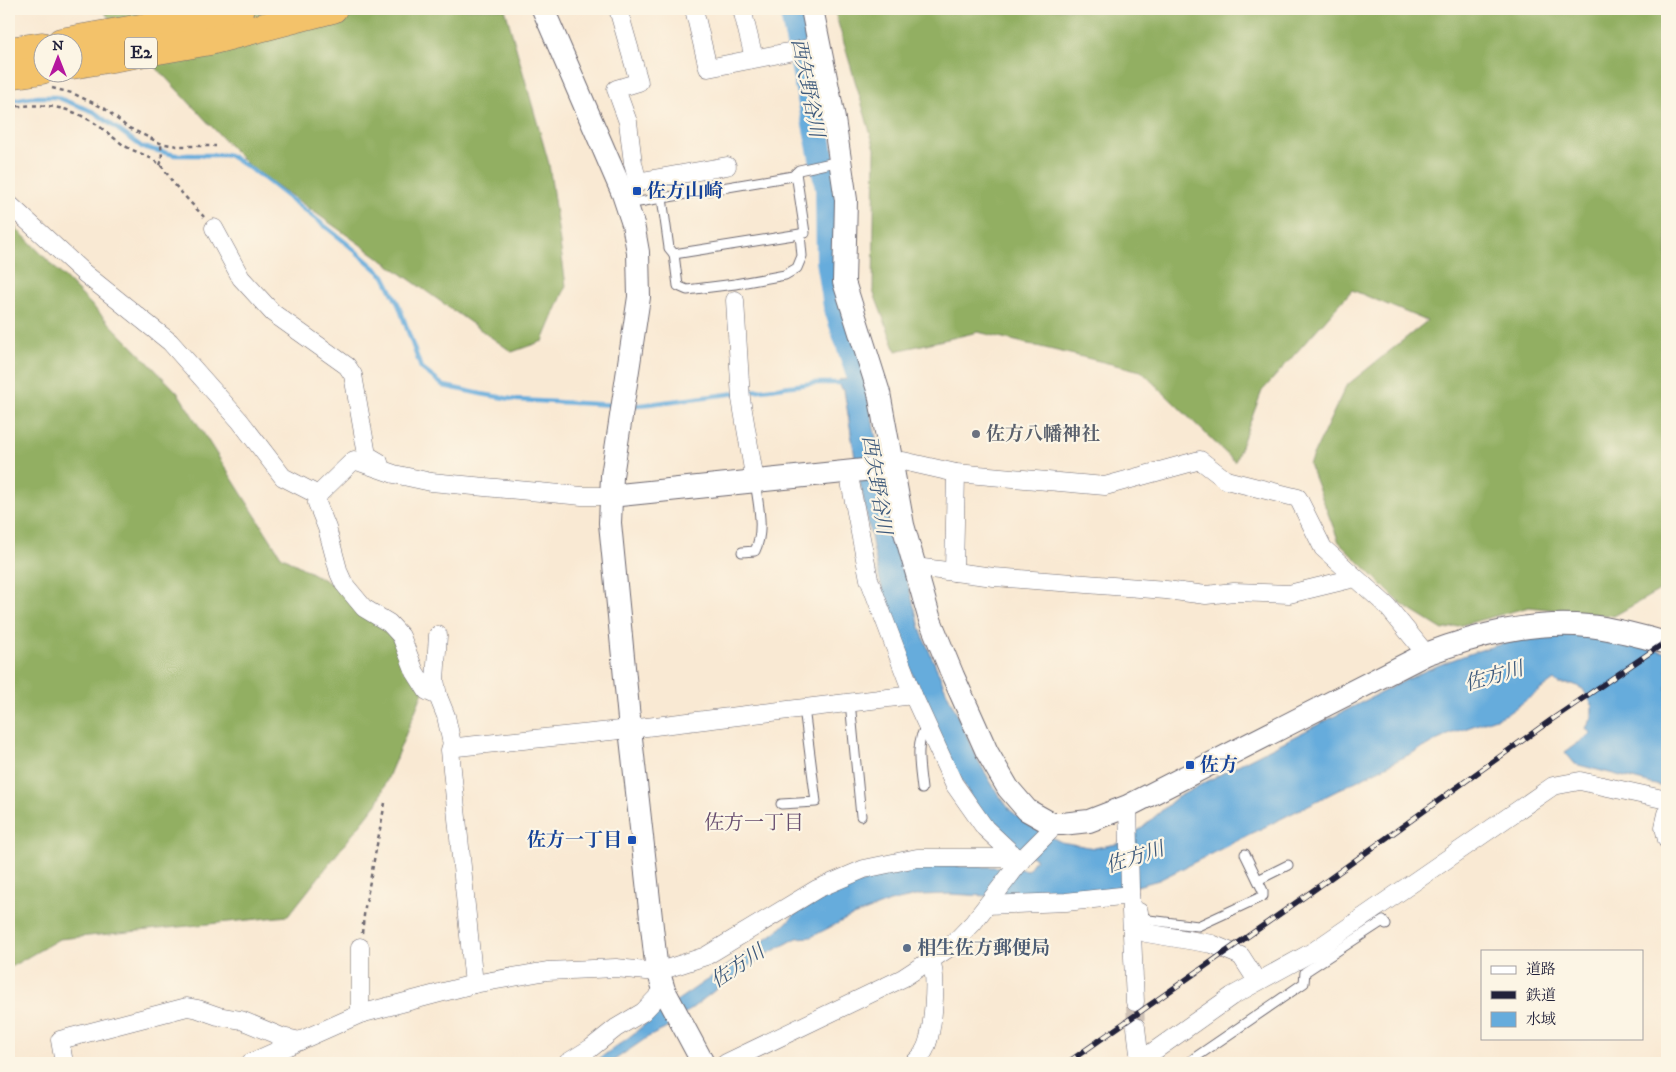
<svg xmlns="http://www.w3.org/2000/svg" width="1676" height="1072" viewBox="0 0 1676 1072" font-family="'IM FELL DW Pica','Noto Serif JP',serif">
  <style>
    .forest { fill: #92af62; stroke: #5a684e }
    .water { fill: #66acdc; stroke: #44678c }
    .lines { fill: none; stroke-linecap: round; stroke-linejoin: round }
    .stream { stroke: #66acdc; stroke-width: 4.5 }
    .river { stroke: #66acdc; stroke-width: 26 }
    .minor-tunnel { stroke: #cec1b5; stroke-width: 18; stroke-dasharray: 18 9; stroke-linecap: butt }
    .service-casing { stroke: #6d6870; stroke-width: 11 }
    .minor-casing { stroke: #6d6870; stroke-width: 19 }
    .tertiary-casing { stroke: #6d6870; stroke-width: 24 }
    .motorway-casing { stroke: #6d6870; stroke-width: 29 }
    .path { stroke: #6d6870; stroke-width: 2.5; stroke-dasharray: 4 4; stroke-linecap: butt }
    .service { stroke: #fff; stroke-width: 9 }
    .minor { stroke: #fff; stroke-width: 18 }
    .tertiary { stroke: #fff; stroke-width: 22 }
    .motorway { stroke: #f3c26a; stroke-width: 28 }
    .rail-casing { stroke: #22223b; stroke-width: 5.5 }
    .rail { stroke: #fcf5e5; stroke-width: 4; stroke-dasharray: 11; stroke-linecap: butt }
    .transit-dot { fill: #1a4fb4; stroke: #fcf5e5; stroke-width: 2 }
    .worship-dot { fill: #6b7280; stroke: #fcf5e5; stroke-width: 2 }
    .service-dot { fill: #5c6f8a; stroke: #fcf5e5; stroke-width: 2 }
    .labels { text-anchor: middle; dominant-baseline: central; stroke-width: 4.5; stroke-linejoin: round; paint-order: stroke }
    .shield { fill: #fcf5e5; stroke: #63616e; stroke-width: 1 }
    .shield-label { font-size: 18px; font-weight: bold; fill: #22223b }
    .transit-label { font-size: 19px; font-weight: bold; fill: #164399; stroke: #fcf5e5; text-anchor: start }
    .worship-label { font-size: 19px; font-weight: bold; fill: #5b616d; stroke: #fcf5e5; text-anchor: start }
    .service-label { font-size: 19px; font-weight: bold; fill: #4e5e75; stroke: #fcf5e5; text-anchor: start }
    .water-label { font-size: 20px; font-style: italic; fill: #3d597b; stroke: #fcf5e5 }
    .neighbourhood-label { font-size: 20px; fill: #664c6e; stroke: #fcf5e5 }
  </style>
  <rect width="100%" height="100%" fill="#fcf5e5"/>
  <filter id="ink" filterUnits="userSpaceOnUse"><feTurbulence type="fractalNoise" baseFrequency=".02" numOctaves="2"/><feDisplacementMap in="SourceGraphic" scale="10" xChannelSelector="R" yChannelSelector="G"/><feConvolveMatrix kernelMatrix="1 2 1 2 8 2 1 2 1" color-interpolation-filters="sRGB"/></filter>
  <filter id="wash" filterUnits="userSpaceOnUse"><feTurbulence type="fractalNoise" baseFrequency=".0096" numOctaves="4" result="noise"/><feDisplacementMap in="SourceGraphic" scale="20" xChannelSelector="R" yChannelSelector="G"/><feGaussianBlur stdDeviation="1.12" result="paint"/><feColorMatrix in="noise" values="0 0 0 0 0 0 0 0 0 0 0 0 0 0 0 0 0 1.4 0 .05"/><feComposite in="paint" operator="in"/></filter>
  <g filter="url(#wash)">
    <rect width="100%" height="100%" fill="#f9e9d3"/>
    <g class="forest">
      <polygon points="101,9 505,9 549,164 566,286 543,341 512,352 248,165"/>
      <polygon points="834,9 1667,9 1667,586 1614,616 1529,607 1443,630 1401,604 1339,542 1309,464 1346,386 1427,321 1352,290 1262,391 1235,462 1141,371 978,332 896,351 873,291 875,149"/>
      <polygon points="9,221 178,393 281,556 375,608 423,692 378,802 288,916 59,939 9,968"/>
    </g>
    <path class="water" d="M852,344l12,34 35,175 23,81 26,61 31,67 17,29 14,19 18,15 33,17 33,6 23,-4 25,-16 34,-30 58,-31 184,-93c57,-25 123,-47 186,-37 21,3 42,10 63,16v135l-92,-24 -10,-12 26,-18 -5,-6 6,-10v-13l-9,-16 -10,-5h-15l-4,-4 -47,34 -57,20 -291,146 -37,10 -79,9 -93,-5 -30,1 -30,7 -40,15 -39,20 -14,1 -30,16 -44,30 -58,45 -17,8 -38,26h-17l35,-25 31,-25 97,-67 25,-18 14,-14 38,-21 55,-20 40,-7 72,1 28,3 8,-11 -20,-11 -39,-40 -23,-41 -35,-75 -29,-78 -10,-33 -25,-124 -11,-67 -3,-2 -2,-8 9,-1 5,-6 -8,-24z"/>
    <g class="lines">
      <g class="stream">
        <polyline points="9,101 31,97 56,97 94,112 142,147 175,155 229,155 246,166 265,179 345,242 384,276 399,306 421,368 444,386 481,394 517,400 616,405"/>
        <polyline points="745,392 814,383 844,383"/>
        <polyline points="628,405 641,405 737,393"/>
      </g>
      <polyline class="river" points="792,9 828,188 829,260 836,306 861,381"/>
    </g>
  </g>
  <g filter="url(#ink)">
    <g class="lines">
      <polyline class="minor-tunnel" points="1135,1002 1136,1027"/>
      <g class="service-casing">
        <g id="service">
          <polyline points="662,198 669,248 674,254 800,234 805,233 796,173"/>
          <polyline points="627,204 793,176 799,170 840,161"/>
          <polyline points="674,254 678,286 687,290 735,284 785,275 797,268 802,256 800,234"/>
          <path d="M742,552l13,-1c10,-21 3,-47 0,-70"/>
          <polyline points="850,702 861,816"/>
          <path d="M922,789c-2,-20 -8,-47 5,-64"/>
          <polyline points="781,804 816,802 804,708"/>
          <polyline points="1258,880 1288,865"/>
          <polyline points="1139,913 1149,920 1198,926 1263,896 1263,891 1245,854"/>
          <polyline points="1195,1063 1193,1059 1304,983 1305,972 1383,921 1386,925"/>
        </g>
      </g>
      <g class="minor-casing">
        <g id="minor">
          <polyline points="618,9 639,82 616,89 628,122 633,163 638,183"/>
          <polyline points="694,9 708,68 819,46"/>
          <polyline points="742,9 754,58"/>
          <polyline points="629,187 642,181 727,166"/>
          <polyline points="9,204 84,273 170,342 240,421 283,477 318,495 354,460 394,474 431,482 582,496 610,496"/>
          <polyline points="214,228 241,278 273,313 347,366 353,375 367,455 379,462 380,467"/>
          <polyline points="735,300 741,399 755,481"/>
          <polyline points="893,467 903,461 956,473 1105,486 1200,460 1226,480 1298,498 1323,548 1387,606 1426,654"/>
          <polyline points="848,471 869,579 913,695 954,784 985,828 1017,858"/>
          <polyline points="318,495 317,503 327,528 339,573 344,584 364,608 389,623 401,636 415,672 427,691 438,696"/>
          <polyline points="915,567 994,577 1166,590 1206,595 1234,592 1289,594 1355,578"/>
          <polyline points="954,572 956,473"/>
          <polyline points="438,635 435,680 438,696 446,716 452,744 457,747 630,729 913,695"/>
          <polyline points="452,744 450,750 474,984"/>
          <polyline points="1128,806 1130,889 1135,1002"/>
          <polyline points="1667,814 1664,827 1667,840"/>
          <polyline points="987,905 1066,902 1130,895"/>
          <path d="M1137,911l2,1c0,10 -1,16 7,21l66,11 29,12 16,25"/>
          <polyline points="360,1014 360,947"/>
          <polyline points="1136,1027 1140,1063"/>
          <polyline points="1140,1061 1232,996 1314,951 1553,786 1580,781 1667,800"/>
          <polyline points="64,1063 60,1040 187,1007 198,1009 218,1016 241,1020 282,1037 300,1041"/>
          <polyline points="250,1063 360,1014 474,984 547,971 616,968 657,972 706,956 817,889 864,869 917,858 1017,858 1020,860"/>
          <polyline points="567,1063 591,1048 616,1028 643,1012 664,990"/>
          <polyline points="726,1063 903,978 949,948 973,923 1024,857 1049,832 1052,824"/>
          <path d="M914,1063c3,-3 8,-7 10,-12 9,-15 14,-74 7,-90"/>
        </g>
      </g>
      <g class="tertiary-casing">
        <g id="tertiary">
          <polyline points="543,9 623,194 633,224 638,252 639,297 612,476 610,523 630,729 656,963 664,990 703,1063"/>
          <path d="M812,9l21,104 13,87 -2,82 35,111 24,132 27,95 23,56 34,76 21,36 19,22 25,14h10l27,-3 39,-15 298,-152c51,-19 107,-34 162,-28 27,2 53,11 79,17"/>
          <polyline points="610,496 893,467"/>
        </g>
      </g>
      <g class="motorway-casing">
        <g id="motorway">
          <polyline points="61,42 209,16 240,9"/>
          <polyline points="9,51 42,46"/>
          <polyline points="72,65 210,41 333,9"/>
          <polyline points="9,75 42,70"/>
        </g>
      </g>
      <g class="path">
        <polyline points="52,88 72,93 104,108 127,127 160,143 177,146 216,146"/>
        <path d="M9,107c31,-3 54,-3 82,14 12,7 22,17 34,25 10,6 25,10 34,18 7,6 10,14 16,21 9,11 19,21 29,32"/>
        <polyline points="160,165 162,160 161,144"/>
        <polyline points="362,933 365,907 385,803"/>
      </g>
      <use href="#service" class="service"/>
      <use href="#minor" class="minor"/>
      <use href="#tertiary" class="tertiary"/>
      <use href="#motorway" class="motorway"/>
      <g class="rail-casing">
        <polyline id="rail" points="1067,1063 1304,897 1551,720 1667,641"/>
      </g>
      <use href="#rail" class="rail"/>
    </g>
  </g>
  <g class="transit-dot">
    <rect x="632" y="186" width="10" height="10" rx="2.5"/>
    <rect x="1185" y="760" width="10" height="10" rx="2.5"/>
    <rect x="627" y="835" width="10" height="10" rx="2.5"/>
  </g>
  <circle class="worship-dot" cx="976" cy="434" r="5"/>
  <circle class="service-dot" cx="907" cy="948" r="5"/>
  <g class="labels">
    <rect class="shield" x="125" y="37.5" width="32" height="31" rx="4"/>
    <g class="shield-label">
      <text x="141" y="53">E2</text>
    </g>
    <g class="transit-label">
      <text x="647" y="191">佐方山崎</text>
      <text x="1200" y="765">佐方</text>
      <text x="622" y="840" text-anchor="end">佐方一丁目</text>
    </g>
    <g class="worship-label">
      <text x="986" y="434">佐方八幡神社</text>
    </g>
    <g class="service-label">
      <text x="917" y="948">相生佐方郵便局</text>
    </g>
    <g class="water-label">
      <text transform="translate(807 88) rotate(79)">西矢野谷川</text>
      <text transform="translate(876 485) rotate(81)">西矢野谷川</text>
      <text transform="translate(1494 677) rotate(-16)">佐方川</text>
      <text transform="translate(1135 858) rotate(-18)">佐方川</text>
      <text transform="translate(738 967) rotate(-34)">佐方川</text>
    </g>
    <g class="neighbourhood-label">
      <text x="754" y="823">佐方一丁目</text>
    </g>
  </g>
  <rect width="1676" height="1072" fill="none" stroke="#fcf5e5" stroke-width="30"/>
  <rect x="1481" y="950" width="162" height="90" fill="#fcf5e5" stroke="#a5a1a1"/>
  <rect x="1491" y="966" width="25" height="8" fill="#ffffff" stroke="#a5a1a1"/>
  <text x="1526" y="974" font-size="15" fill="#22223b">道路</text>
  <rect x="1491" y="991" width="25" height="8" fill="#22223b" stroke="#a5a1a1"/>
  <text x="1526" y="1000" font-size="15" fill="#22223b">鉄道</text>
  <rect x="1491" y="1012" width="25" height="15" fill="#66acdc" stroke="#a5a1a1"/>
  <text x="1526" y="1024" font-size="15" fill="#22223b">水域</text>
  <g transform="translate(58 58)"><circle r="24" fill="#fcf5e5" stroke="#a5a1a1"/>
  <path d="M0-4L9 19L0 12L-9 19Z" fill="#b5179e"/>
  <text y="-8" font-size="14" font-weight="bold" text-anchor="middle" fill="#22223b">N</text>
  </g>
</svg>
